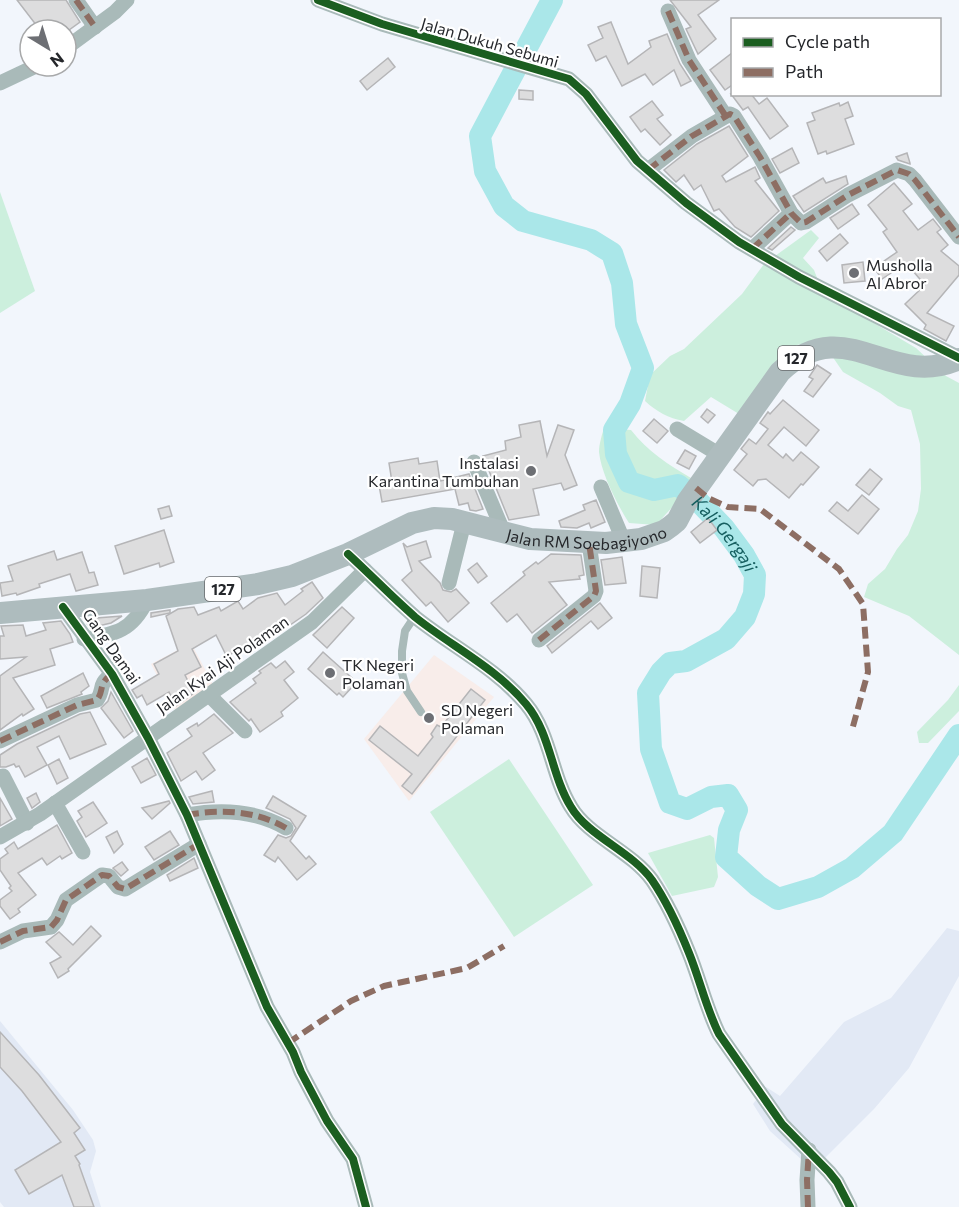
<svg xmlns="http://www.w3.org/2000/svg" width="959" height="1207" viewBox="0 0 959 1207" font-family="Commissioner,sans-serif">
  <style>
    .built { fill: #e2e9f5 }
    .education { fill: #f8edea }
    .green { fill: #ccefdd }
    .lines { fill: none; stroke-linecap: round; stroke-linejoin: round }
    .river { stroke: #aae7e9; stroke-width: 22 }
    .building { fill: #ddddde; stroke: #b5b5b7; stroke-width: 1.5 }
    .lane { stroke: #a9bab9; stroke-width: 8 }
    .street { stroke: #a9bab9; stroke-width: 15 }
    .primary { stroke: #aebcbe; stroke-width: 22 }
    .quiet { stroke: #8d6e63; stroke-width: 6; stroke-dasharray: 12 6; stroke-linecap: butt }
    .cycleway-casing { stroke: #fff; stroke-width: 11 }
    .cycleway { stroke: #1b5e20; stroke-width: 8 }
    .poi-dot { fill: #6d6f74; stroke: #fff; stroke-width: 2 }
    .labels { text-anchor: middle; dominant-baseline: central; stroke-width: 4.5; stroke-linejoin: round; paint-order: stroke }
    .shield { fill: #fff; stroke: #66686b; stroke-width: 1.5 }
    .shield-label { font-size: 15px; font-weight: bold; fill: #25272b }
    .street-label { font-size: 16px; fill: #25272b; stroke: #fff }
    .poi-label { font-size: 16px; fill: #25272b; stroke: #fff; text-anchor: start }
    .water-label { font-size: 18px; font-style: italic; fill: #155e5f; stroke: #fff }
  </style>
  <rect width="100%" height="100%" fill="#f2f6fc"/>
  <g class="built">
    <polygon points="947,928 959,931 959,976 909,1068 874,1109 813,1170 770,1131 753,1104 766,1087 780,1096 844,1022 891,998"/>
    <polygon points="0,1021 73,1110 93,1140 96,1151 90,1172 101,1207 4,1207 0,1202"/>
  </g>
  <g class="education">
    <polygon points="191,643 215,688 175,710 151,664"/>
    <polygon points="434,655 494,697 409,801 364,739"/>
  </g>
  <g class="green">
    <polygon points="0,192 35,291 0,313"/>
    <path d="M811,230l8,8 -16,20 11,12 9,23 93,55 30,28 13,7v272l-50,-39 -45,-19 4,-13 17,-15 12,-20 11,-14 10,-24 3,-22 -1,-45 -9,-34 -13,-4 -18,-13 -37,-21 -22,-32 -24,5 -23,18 -35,51 -28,-17 -27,24c-16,-3 -27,-9 -39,-20l5,-26 20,-19 14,-7 58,-55 22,-30z"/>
    <path d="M604,428l27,2c16,21 38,35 60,48l-16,26 -19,21 -27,-2c-12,-19 -28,-50 -30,-71 0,-8 3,-17 5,-24z"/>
    <polygon points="959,685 959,711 928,743 919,743 917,732 948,700"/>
    <polygon points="509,759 593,885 514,937 430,812"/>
    <polygon points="710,835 714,838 718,877 714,887 672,896 648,853"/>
  </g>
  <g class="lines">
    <path class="river" id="s1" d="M552,0l-72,136 5,35 19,35 19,15 68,19 21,13 10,30 4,41 17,44 -13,36 -16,26 2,24 13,28 25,8 24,-5 22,18 24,25 20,27 11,20 -1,19 -9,23 -19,22 -40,22 -16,2 -9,9 -13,21 3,56 19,54 17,6 24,-12 17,-2 9,15 -8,20 -3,27 32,29 20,13 40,-12 34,-19 41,-35 66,-98"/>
  </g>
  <g class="building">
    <polygon points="17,0 66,0 80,22 69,30 40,30"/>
    <polygon points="670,0 719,0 698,15 716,39 698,54 686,29 691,27"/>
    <polygon points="611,22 628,64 651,47 649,41 667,34 680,64 691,81 681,86 674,70 653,85 645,74 622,86 606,56 596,61 588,45 603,38 598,27"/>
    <polygon points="732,53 732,85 725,90 710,70"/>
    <polygon points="388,58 395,67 367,90 360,81"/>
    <polygon points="519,90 533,91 533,100 519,99"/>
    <polygon points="731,94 751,94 759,104 767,98 788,126 770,139 748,107 743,110"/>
    <polygon points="652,101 663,115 657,119 671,135 660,145 645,129 641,132 630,117"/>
    <polygon points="848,102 853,116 845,119 854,144 827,154 826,151 818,154 807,123 815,120 812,113 839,103 840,106"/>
    <polygon points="729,126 748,156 722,176 726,182 755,167 760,178 755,181 779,211 751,237 735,227 719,209 714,211 701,185 694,190 684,175 676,182 664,170 697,144"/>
    <polygon points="792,148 799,163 780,173 772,159"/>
    <polygon points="907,153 910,163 910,164 898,160 896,157"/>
    <polygon points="846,176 848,184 804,212 793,196 823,178 826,183"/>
    <polygon points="894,183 912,204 903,211 918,230 933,219 941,229 937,232 948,245 941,251 959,266 959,275 927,313 954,326 946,341 924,329 926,325 905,304 925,285 906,263 882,279 874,268 897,252 883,232 887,229 868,205"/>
    <polygon points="852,204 859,214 838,229 830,218"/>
    <polygon points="791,227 795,230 772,250 768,248"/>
    <polygon points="840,234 848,243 827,261 819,251"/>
    <polygon points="863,262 865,281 844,283 842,265"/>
    <polygon points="817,365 831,374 813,397 804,391 813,379 809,377"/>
    <polygon points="783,400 819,430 806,446 784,427 768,445 783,458 786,454 793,461 801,452 819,467 803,485 801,484 789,498 766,479 758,480 753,486 734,470 747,454 741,449 749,439 756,444 768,429 760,423 768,412 770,414"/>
    <polygon points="707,409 715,415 708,423 701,417"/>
    <polygon points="654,419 668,431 657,443 643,431"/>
    <polygon points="540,421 547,456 558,425 574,430 565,455 577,485 564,490 561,483 533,489 539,515 509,520 483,456 506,450 505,441 521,437 519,425"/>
    <polygon points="685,450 696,456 689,469 677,463"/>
    <polygon points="418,458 419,464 437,461 440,481 469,474 483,509 476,511 470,510 468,503 459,505 455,489 382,502 379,485 392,482 389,463"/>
    <polygon points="870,469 882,479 869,495 856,485"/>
    <polygon points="862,495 879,509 858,534 829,511 837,502 848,511"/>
    <polygon points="596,500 605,522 591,528 589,523 577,528 561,527 559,521 585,510 583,505"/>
    <polygon points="169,506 172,516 161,519 158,509"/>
    <polygon points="708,518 717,530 700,543 691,532"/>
    <polygon points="164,530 174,562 160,567 159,563 124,574 115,546"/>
    <polygon points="426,541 431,557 419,561 440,583 443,590 451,592 456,589 469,603 448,622 431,602 426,606 402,580 412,571 403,543 407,547"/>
    <polygon points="54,551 57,560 82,552 89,573 94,572 98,585 76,591 70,574 39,584 40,587 17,595 16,593 2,596 0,583 13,581 8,566"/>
    <polygon points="551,554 581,555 584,575 579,576 580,579 549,582 567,605 532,633 517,614 507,622 491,603 525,575 523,572 536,562 538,564"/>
    <polygon points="622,557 626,583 605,585 601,560"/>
    <polygon points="477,563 487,576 478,583 468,570"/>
    <polygon points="642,566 660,568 657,598 640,596"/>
    <polygon points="312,582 323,598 306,614 267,641 265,638 238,649 227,657 216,635 192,649 201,667 185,675 194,693 176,706 169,692 147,705 142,695 137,698 132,690 159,674 154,664 178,651 166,616 178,609 194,607 198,615 219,607 221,611 238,601 243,609 258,598 277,593 285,605 303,591 301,589"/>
    <polygon points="600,603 612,618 598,629 591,621 552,653 547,646"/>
    <polygon points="342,607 354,618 327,648 313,635"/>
    <polygon points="170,610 170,613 151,617 151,613"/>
    <polygon points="122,616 111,623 90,628 84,619"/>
    <polygon points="61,621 70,634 73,642 50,649 55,665 13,678 34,709 23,716 22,714 0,730 0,676 26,657 0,659 0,636 4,636 1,626 23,625 26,636 46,630 43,623"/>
    <polygon points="323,652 352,678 348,682 353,686 343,697 339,693 337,695 308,669"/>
    <polygon points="285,661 294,672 284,680 298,698 281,712 283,716 260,732 251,719 249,721 230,702 256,683 253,679 261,673 259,671 271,663 276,668"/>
    <polygon points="83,673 89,686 81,692 82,694 47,708 41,696"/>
    <polygon points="471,689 485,700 412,794 402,786 412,774 369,740 380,726 418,756 433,737 431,734 437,725 441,727"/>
    <polygon points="111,692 133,731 124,738 101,708 108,701"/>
    <polygon points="90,712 106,744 70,759 59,736 37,747 47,765 25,777 19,766 16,767 14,764 6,767 0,767 0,755 17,744 80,714"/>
    <polygon points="214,714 233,733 203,753 215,770 202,780 196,771 181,781 167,753 192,736 187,729 197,723 198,726"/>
    <polygon points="147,758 156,775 141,783 132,767"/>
    <polygon points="59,759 68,778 57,784 48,765"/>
    <polygon points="212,791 214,802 193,804 189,797"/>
    <polygon points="36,793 40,802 32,808 27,798"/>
    <polygon points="273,796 306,816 290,841 306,859 309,856 316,864 297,880 278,857 275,862 264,855 278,835 286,838 291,836 296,828 290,819 266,808"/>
    <polygon points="0,798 12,819 0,826"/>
    <polygon points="169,801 170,803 152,819 142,808"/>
    <polygon points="93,802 107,823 86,837 77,821 82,817 78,811"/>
    <polygon points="57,825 72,853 62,859 60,856 47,865 42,858 18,873 36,895 18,909 20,912 10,919 0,906 0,900 12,891 9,888 11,886 0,870 0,859 8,853 5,849 14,842 18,849"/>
    <polygon points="117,831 123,844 114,853 106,837"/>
    <polygon points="170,831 179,845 154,860 145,847"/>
    <polygon points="194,858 198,868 170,881 167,875"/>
    <polygon points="122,862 128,870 121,876 113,868"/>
    <polygon points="91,926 101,936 68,969 69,971 58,978 50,963 61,957 46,942 59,932 73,945"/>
    <polygon points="0,1032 39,1075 80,1128 74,1133 85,1150 75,1156 80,1164 79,1165 94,1207 74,1207 62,1175 29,1194 15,1170 61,1142 22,1091 0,1067"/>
  </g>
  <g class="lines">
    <polyline class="lane" points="415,616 405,631 402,651 402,673 407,691 421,712"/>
    <g class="street">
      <polyline points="76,0 95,27"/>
      <polyline points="318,0 382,24 569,79 586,94 637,161 686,203 739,242 799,277 959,358"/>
      <polyline points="668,11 689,60 725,115"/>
      <polyline points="66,48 115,12 127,0"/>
      <polyline points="0,83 36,66"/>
      <polyline points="648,170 692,136 730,114 734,116 760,157 791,213 801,223 806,222 848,195 897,170 909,174 915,180 959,237"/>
      <polyline points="752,249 791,213"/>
      <polyline points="677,429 720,455"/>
      <polyline points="474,462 504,533"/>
      <polyline points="601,487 624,542"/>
      <path d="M348,554c23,21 44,43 67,63 36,29 81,51 111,87 25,30 25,71 45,103 17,29 60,44 81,73 15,22 27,48 37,73 11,27 17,55 30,81l63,90 47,48 8,10 13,25"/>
      <polyline points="449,583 464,523"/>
      <polyline points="63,607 112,674 148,738 187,815 267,1007 293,1052 301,1072 327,1121 353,1159 366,1207"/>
      <path d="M84,639c32,-5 48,-8 63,-39"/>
      <polyline points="539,640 594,596 596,591 589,543"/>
      <polyline points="210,696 245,731"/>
      <path d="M0,741l77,-36 20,-5c8,-11 0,-15 15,-26"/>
      <polyline points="3,776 27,823"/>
      <polyline points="55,803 83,852"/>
      <path d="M187,815c33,-6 68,-5 99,13"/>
      <polyline points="0,837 40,814 312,622 365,570"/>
      <polyline points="0,942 23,931 51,927 57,920 66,900 102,875 109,876 118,887 125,889 199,844"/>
      <polyline points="808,1207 807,1180 809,1150"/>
    </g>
    <path class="primary" id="s2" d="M0,613l147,-13 111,-16 34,-8 56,-22 64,-31 22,-5 18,1 78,20 76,4 35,-4 23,-8 7,-5 6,-5 10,-19 93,-130c66,-63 109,19 179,-13"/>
    <g class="quiet">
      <polyline points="76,0 95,27"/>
      <polyline points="668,11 689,60 725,115"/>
      <polyline points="648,170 692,136 730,114 734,116 760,157 791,213 801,223 806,222 848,195 897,170 909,174 915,180 959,237"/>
      <polyline points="752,249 791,213"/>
      <polyline points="696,488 708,498 728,507 760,509 839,569 863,604 868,672 852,730"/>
      <polyline points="539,640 594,596 596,591 589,543"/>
      <path d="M0,741l77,-36 20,-5c8,-11 0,-15 15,-26l2,4"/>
      <path d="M187,815c33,-6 68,-5 99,13"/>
      <polyline points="0,942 23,931 51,927 57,920 66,900 102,875 109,876 118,887 125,889 199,844"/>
      <polyline points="288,1043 351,1001 384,986 467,968 504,946"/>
      <polyline points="808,1207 807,1180 809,1150"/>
    </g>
    <g class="cycleway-casing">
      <g id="cycleway">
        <polyline points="318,0 382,24 569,79 586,94 637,161 686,203 739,242 799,277 959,358"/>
        <path d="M348,554c23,21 44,43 67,63 36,29 81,51 111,87 25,30 25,71 45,103 17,29 60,44 81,73 15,22 27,48 37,73 11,27 17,55 30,81l63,90 47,48 8,10 13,25"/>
        <polyline points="63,607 112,674 148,738 187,815 267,1007 293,1052 301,1072 327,1121 353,1159 366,1207"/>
      </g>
    </g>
    <use href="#cycleway" class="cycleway"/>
  </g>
  <g class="poi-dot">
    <circle cx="854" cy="273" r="6"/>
    <circle cx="531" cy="471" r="6"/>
    <circle cx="330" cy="673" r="6"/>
    <circle cx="429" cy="718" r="6"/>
  </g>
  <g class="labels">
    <g class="shield">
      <rect x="778" y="346" width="36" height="24" rx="4.5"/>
      <rect x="205" y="577" width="36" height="24" rx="4.5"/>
    </g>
    <g class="shield-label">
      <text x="796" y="358">127</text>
      <text x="223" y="589">127</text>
    </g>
    <g class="street-label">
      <text transform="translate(490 42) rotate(16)">Jalan Dukuh Sebumi</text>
      <text stroke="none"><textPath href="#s2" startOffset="604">Jalan RM Soebagiyono</textPath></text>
      <text transform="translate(112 646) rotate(55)">Gang Damai</text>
      <text transform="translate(222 664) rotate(-35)">Jalan Kyai Aji Polaman</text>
    </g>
    <g class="poi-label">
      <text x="866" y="264">Musholla<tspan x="866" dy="18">Al Abror</tspan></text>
      <text x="519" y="462" text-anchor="end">Instalasi<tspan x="519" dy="18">Karantina Tumbuhan</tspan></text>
      <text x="342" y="664">TK Negeri<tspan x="342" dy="18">Polaman</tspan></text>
      <text x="441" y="709">SD Negeri<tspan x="441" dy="18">Polaman</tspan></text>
    </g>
    <g class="water-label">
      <text stroke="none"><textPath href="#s1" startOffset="711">Kali Gergaji</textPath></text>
    </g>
  </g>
  <rect x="731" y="18" width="210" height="78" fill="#ffffff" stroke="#a8a9aa" stroke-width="1.5"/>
  <rect x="743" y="38" width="30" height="9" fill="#1b5e20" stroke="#a8a9aa" stroke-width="1.5"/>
  <text x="785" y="48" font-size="18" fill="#25272b">Cycle path</text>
  <rect x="743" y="68" width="30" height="9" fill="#8d6e63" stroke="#a8a9aa" stroke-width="1.5"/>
  <text x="785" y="78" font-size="18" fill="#25272b">Path</text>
  <g transform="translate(48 48) rotate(142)"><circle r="28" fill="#ffffff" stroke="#a8a9aa" stroke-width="1.5"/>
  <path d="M0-4.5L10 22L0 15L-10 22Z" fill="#6d6f74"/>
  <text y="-9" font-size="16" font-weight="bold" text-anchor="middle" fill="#25272b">N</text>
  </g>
</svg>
